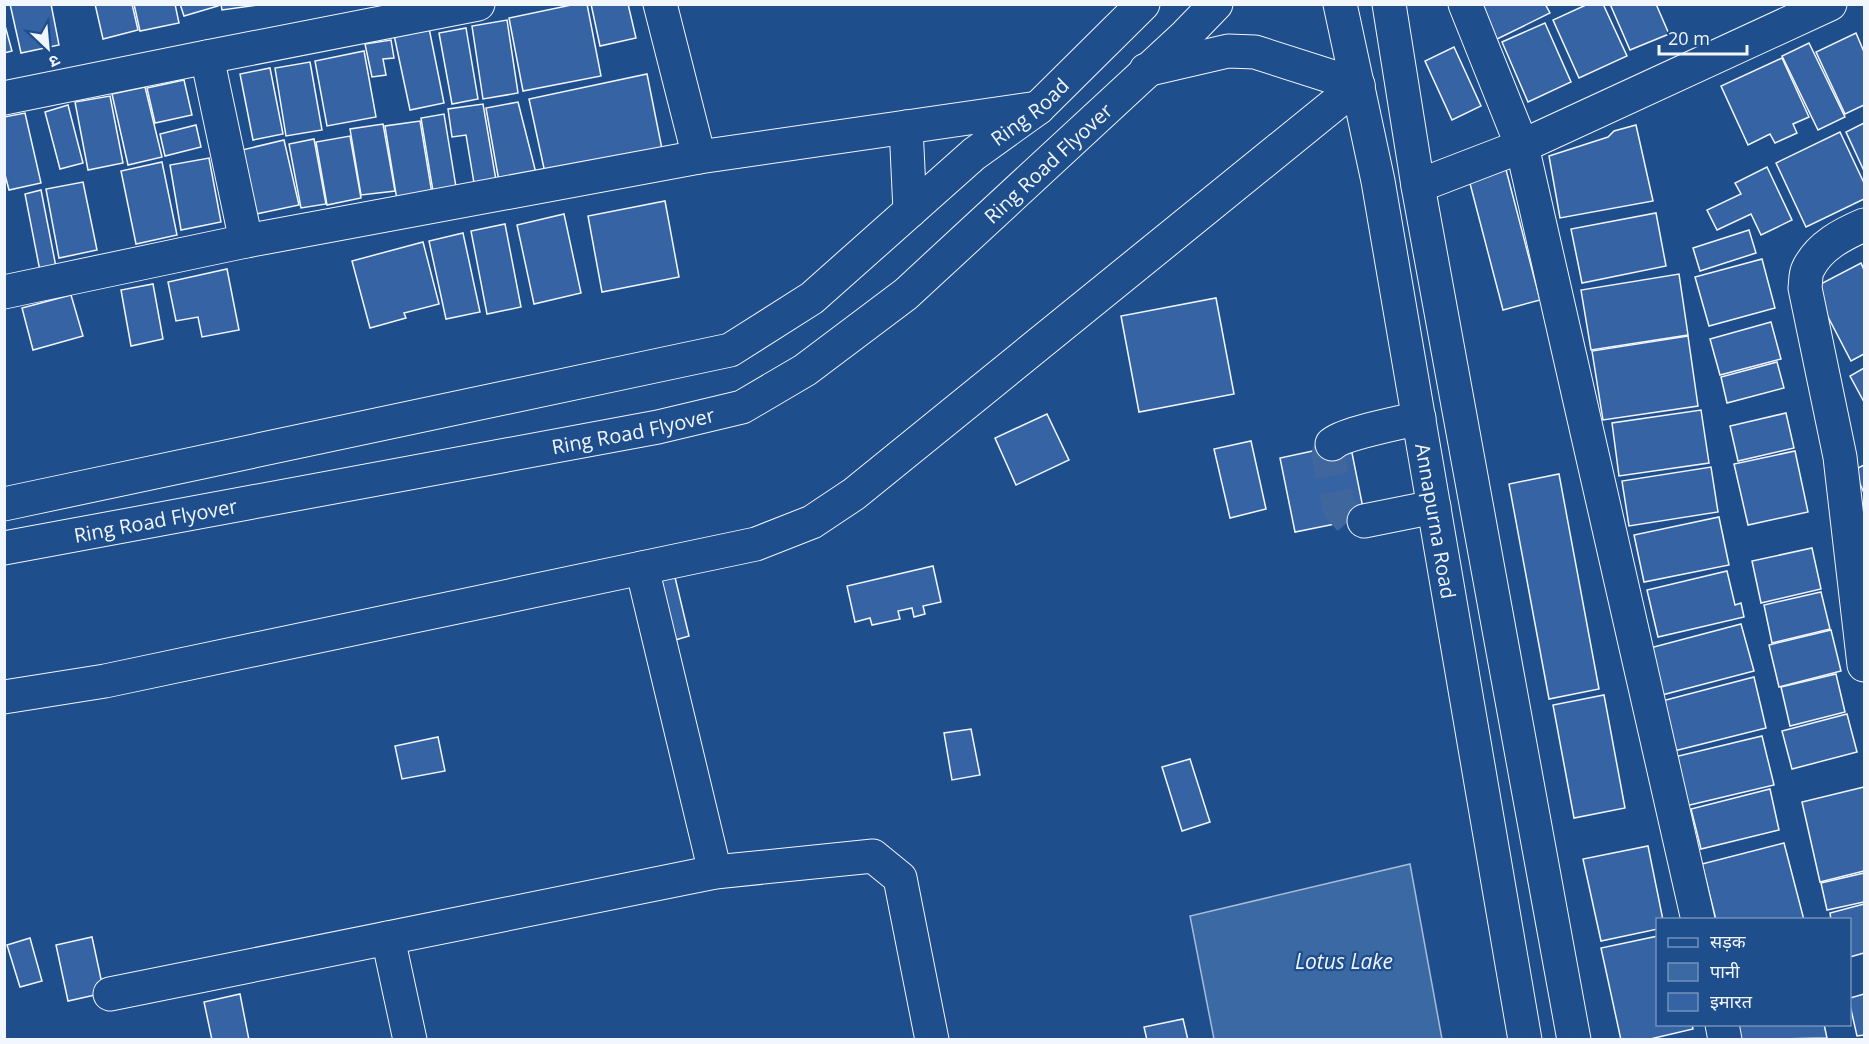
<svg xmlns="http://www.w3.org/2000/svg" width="1869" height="1044" viewBox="0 0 1869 1044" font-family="'Open Sans','Noto Sans Devanagari',sans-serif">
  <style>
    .water { fill: #3b69a3; stroke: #a8bbd7; stroke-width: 1.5 }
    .building { fill: #3563a3; stroke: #f2f6ff; stroke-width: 1.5 }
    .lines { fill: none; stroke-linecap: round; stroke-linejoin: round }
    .minor-tunnel { stroke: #3f679d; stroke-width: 33; stroke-dasharray: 33 16; stroke-linecap: butt }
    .minor-casing { stroke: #f2f6ff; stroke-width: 35 }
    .major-casing { stroke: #f2f6ff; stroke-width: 35 }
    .highway-casing { stroke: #f2f6ff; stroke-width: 35 }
    .minor { stroke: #1f4e8c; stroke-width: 33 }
    .major { stroke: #1f4e8c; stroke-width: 33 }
    .highway { stroke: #1f4e8c; stroke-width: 33 }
    .labels { text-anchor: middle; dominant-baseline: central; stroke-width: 4.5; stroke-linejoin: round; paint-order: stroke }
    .street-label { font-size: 20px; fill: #f2f6ff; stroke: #1f4e8c }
    .water-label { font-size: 21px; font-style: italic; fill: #f2f6ff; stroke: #1f4e8c }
  </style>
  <rect width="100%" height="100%" fill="#1f4e8c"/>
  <polygon class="water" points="1410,864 1442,1039 1214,1039 1190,916"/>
  <g class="building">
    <polygon points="10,4 51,4 59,45 21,53"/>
    <polygon points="95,4 132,4 138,30 103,39"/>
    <polygon points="134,4 175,4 179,23 140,31"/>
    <polygon points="180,4 218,4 218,6 184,16"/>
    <polygon points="221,4 257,4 257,5 222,10"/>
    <polygon points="576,4 587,4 601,76 523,91 509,18"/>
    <polygon points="591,4 628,4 636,38 600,46"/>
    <polygon points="1473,4 1545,4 1550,13 1491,42"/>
    <polygon points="1588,4 1603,4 1627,56 1579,78 1553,20"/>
    <polygon points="1610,4 1656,4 1669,34 1630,50"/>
    <polygon points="507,20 518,93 483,99 472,26"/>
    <polygon points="4,22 12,51 4,53"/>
    <polygon points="1545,23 1571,82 1528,102 1502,42"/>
    <polygon points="429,28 444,103 410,110 394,35"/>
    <polygon points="466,28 478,99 452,104 439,33"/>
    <polygon points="1856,33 1864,52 1864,105 1845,114 1816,52"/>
    <polygon points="391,40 394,58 383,59 386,75 372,77 365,44"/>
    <polygon points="1809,43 1845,117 1818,130 1782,56"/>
    <polygon points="1454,47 1481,106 1452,120 1425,61"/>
    <polygon points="364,51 376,117 327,126 315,61"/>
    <polygon points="1782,58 1809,117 1793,124 1797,133 1775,143 1770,134 1748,145 1721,86"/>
    <polygon points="310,62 322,130 286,136 275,68"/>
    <polygon points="270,68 283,134 253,140 240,74"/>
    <polygon points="647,74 662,149 545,173 529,99"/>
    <polygon points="184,80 192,115 155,123 147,88"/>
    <polygon points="145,87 162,157 128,165 112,94"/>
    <polygon points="110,96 123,163 88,170 75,102"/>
    <polygon points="518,102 537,177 500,187 486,108"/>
    <polygon points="483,104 497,186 475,189 466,135 452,137 448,109"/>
    <polygon points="68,105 83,163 60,169 45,112"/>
    <polygon points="25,113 41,183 9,190 4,171 4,117"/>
    <polygon points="444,114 456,187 433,191 421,118"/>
    <polygon points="420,121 432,194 397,200 385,126"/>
    <polygon points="1864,123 1864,171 1846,132"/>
    <polygon points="383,124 395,191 361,195 350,129"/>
    <polygon points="196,125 201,147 165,156 160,134"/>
    <polygon points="1636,125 1653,201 1560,218 1549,156 1608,137 1614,131"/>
    <polygon points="1840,132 1864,183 1864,199 1806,227 1776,163"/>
    <polygon points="350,136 361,198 327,205 316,142"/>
    <polygon points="314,139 326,204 301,208 289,144"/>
    <polygon points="284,140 299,205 256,214 242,150"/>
    <polygon points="209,158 221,222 181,230 170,165"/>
    <polygon points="162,162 177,235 136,244 121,171"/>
    <polygon points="1504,162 1540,300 1503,310 1467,172"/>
    <polygon points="1767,167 1792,220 1761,235 1751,214 1717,230 1707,210 1741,194 1735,183"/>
    <polygon points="83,182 97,250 59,258 46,189"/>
    <polygon points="41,190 56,267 40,271 25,194"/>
    <polygon points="665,201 679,277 602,292 588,216"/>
    <polygon points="1656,213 1666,266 1582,283 1571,229"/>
    <polygon points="564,214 581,293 534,304 517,225"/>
    <polygon points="505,224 521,307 487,314 471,231"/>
    <polygon points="1749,230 1756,253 1700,271 1693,248"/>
    <polygon points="463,233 480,312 446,319 429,241"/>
    <polygon points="423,242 439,304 404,313 406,318 370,328 352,261"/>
    <polygon points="1762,259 1775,308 1709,326 1695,277"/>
    <polygon points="1861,263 1864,270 1864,354 1851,361 1813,288"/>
    <polygon points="227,269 239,330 202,337 198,317 176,321 168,282"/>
    <polygon points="1679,274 1688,335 1591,350 1581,290"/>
    <polygon points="153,284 163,339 131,346 121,290"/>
    <polygon points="71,295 83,336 33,350 22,308"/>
    <polygon points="1216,298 1234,394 1139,412 1121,316"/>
    <polygon points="1771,322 1781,359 1720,375 1710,339"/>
    <polygon points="1688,336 1698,406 1603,420 1592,351"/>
    <polygon points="1777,362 1784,388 1727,403 1721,377"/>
    <polygon points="1864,368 1864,402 1850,376"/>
    <polygon points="1701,410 1709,463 1619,476 1612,423"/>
    <polygon points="1786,413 1794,448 1738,461 1730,426"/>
    <polygon points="1047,414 1069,460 1016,485 995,438"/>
    <polygon points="1251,441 1266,509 1230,518 1214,449"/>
    <polygon points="1350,443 1365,518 1295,532 1280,458"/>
    <polygon points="1795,451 1808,512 1748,525 1734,464"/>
    <polygon points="1864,465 1864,493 1854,470"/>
    <polygon points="1711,467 1718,512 1629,526 1622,481"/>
    <polygon points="1559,474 1599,689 1549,699 1509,484"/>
    <polygon points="1719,517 1729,565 1644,582 1634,535"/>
    <polygon points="1812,548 1821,589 1761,603 1752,561"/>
    <polygon points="933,566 941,602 923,606 925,614 914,617 912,608 898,611 900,619 872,625 870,618 855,622 847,586"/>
    <polygon points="673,569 689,636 672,641 655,573"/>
    <polygon points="1727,571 1735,605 1741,603 1744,617 1658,637 1647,590"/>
    <polygon points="1821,592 1830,629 1772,643 1764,605"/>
    <polygon points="1741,624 1754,671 1662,695 1650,648"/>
    <polygon points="1831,630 1841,671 1779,687 1769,645"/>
    <polygon points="1836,674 1845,712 1790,726 1781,687"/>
    <polygon points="1754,677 1766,728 1674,751 1662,701"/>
    <polygon points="1604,695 1625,808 1574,818 1553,705"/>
    <polygon points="1847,714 1857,752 1792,769 1782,731"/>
    <polygon points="971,729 980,775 952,780 944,733"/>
    <polygon points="1762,736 1774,785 1677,808 1666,759"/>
    <polygon points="438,737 445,771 402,779 395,746"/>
    <polygon points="1190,759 1210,822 1182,831 1162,767"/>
    <polygon points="1864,787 1864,871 1820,882 1802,802"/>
    <polygon points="1770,789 1779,830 1701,849 1691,809"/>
    <polygon points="1784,843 1804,920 1716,920 1702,864"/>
    <polygon points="1648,846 1663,920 1658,920 1658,929 1601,941 1583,859"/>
    <polygon points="1864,873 1864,902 1827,910 1821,883"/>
    <polygon points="1864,904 1864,953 1850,957 1850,920 1831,920 1830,913"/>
    <polygon points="1658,936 1658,1024 1692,1024 1693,1029 1646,1040 1621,1040 1601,948"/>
    <polygon points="92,937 104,993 68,1001 56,945"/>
    <polygon points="30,938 42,981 20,987 7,945"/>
    <polygon points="240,994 249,1040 212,1040 204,1002"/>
    <polygon points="1864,994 1864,1035 1857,1036 1850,1005 1850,998"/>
    <polygon points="1183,1019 1188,1040 1147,1040 1144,1027"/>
    <polygon points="1729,1024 1824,1024 1827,1038 1733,1040"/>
  </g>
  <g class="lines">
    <polyline class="minor-tunnel" points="1332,444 1328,455 1339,508 1350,520 1356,522 1364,521"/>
    <g class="minor-casing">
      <g id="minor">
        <polyline points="660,4 699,157 1038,108"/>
        <polyline points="1465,4 1522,146 1698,920"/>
        <polyline points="207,57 246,241"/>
        <polyline points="4,98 207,57 478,4"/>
        <polyline points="1418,186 1522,146 1830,4"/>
        <path d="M1864,225c-21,9 -45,21 -56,44 -3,6 -2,13 -3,19l35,169 24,208"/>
        <polyline points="4,292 246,241 699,157"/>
        <path d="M1332,444c12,-11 69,-21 87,-26"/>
        <polyline points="1364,521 1434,507"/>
        <polyline points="642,568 715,872"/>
        <polyline points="4,697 105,681 756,544 812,522 854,494 1358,85"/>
        <polyline points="388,938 410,1040"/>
        <polyline points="110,994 715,872 873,856 900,878 932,1040"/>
        <polyline points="1722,1024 1725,1040"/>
      </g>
    </g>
    <g class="major-casing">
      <g id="major">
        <path id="s1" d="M1340,4l38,177 147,859"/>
        <polyline points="1389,4 1418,186 1574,1040"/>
        <polyline points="1146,70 1228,51 1255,52 1358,85"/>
      </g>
    </g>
    <g class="highway-casing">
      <g id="highway">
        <polyline points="906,127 910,211"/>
        <path id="s2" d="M4,504l726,-154 82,-52 162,-144 64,-46 105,-104"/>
        <path id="s3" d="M4,548l654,-121 84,-20 63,-37 101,-76 280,-259 30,-31"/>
      </g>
    </g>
    <use href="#minor" class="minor"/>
    <use href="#major" class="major"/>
    <use href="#highway" class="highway"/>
  </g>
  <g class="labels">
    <g class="street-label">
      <text stroke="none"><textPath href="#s2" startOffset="1126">Ring Road</textPath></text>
      <text stroke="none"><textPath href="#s3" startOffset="1144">Ring Road Flyover</textPath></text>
      <text stroke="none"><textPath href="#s3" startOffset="640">Ring Road Flyover</textPath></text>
      <text stroke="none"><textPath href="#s3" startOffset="154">Ring Road Flyover</textPath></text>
      <text stroke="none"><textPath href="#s1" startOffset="526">Annapurna Road</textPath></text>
    </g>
    <g class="water-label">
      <text x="1344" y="961">Lotus Lake</text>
    </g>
  </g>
  <rect width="1869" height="1044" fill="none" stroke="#f2f6ff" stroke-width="12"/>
  <rect x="1656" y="918" width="195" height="108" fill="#1f4e8c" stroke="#7391ba" stroke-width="1.5"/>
  <rect x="1668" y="938" width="30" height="9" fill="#1f4e8c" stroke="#7391ba" stroke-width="1.5"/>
  <text x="1710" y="948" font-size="18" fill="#f2f6ff">सड़क</text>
  <rect x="1668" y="963" width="30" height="18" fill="#3b69a3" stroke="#7391ba" stroke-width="1.5"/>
  <text x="1710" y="978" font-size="18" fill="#f2f6ff">पानी</text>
  <rect x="1668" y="993" width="30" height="18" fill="#3563a3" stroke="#7391ba" stroke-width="1.5"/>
  <text x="1710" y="1008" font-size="18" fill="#f2f6ff">इमारत</text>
  <g transform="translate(48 48) rotate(154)" stroke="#1f4e8c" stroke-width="4.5" paint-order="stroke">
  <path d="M0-4.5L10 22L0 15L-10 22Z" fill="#f2f6ff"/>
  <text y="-9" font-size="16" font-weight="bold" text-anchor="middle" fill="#f2f6ff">उ</text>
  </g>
  <path d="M1659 45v9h88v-9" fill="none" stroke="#f2f6ff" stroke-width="3"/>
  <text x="1668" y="45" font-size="18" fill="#f2f6ff" stroke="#1f4e8c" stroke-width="4.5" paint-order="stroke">20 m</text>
</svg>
